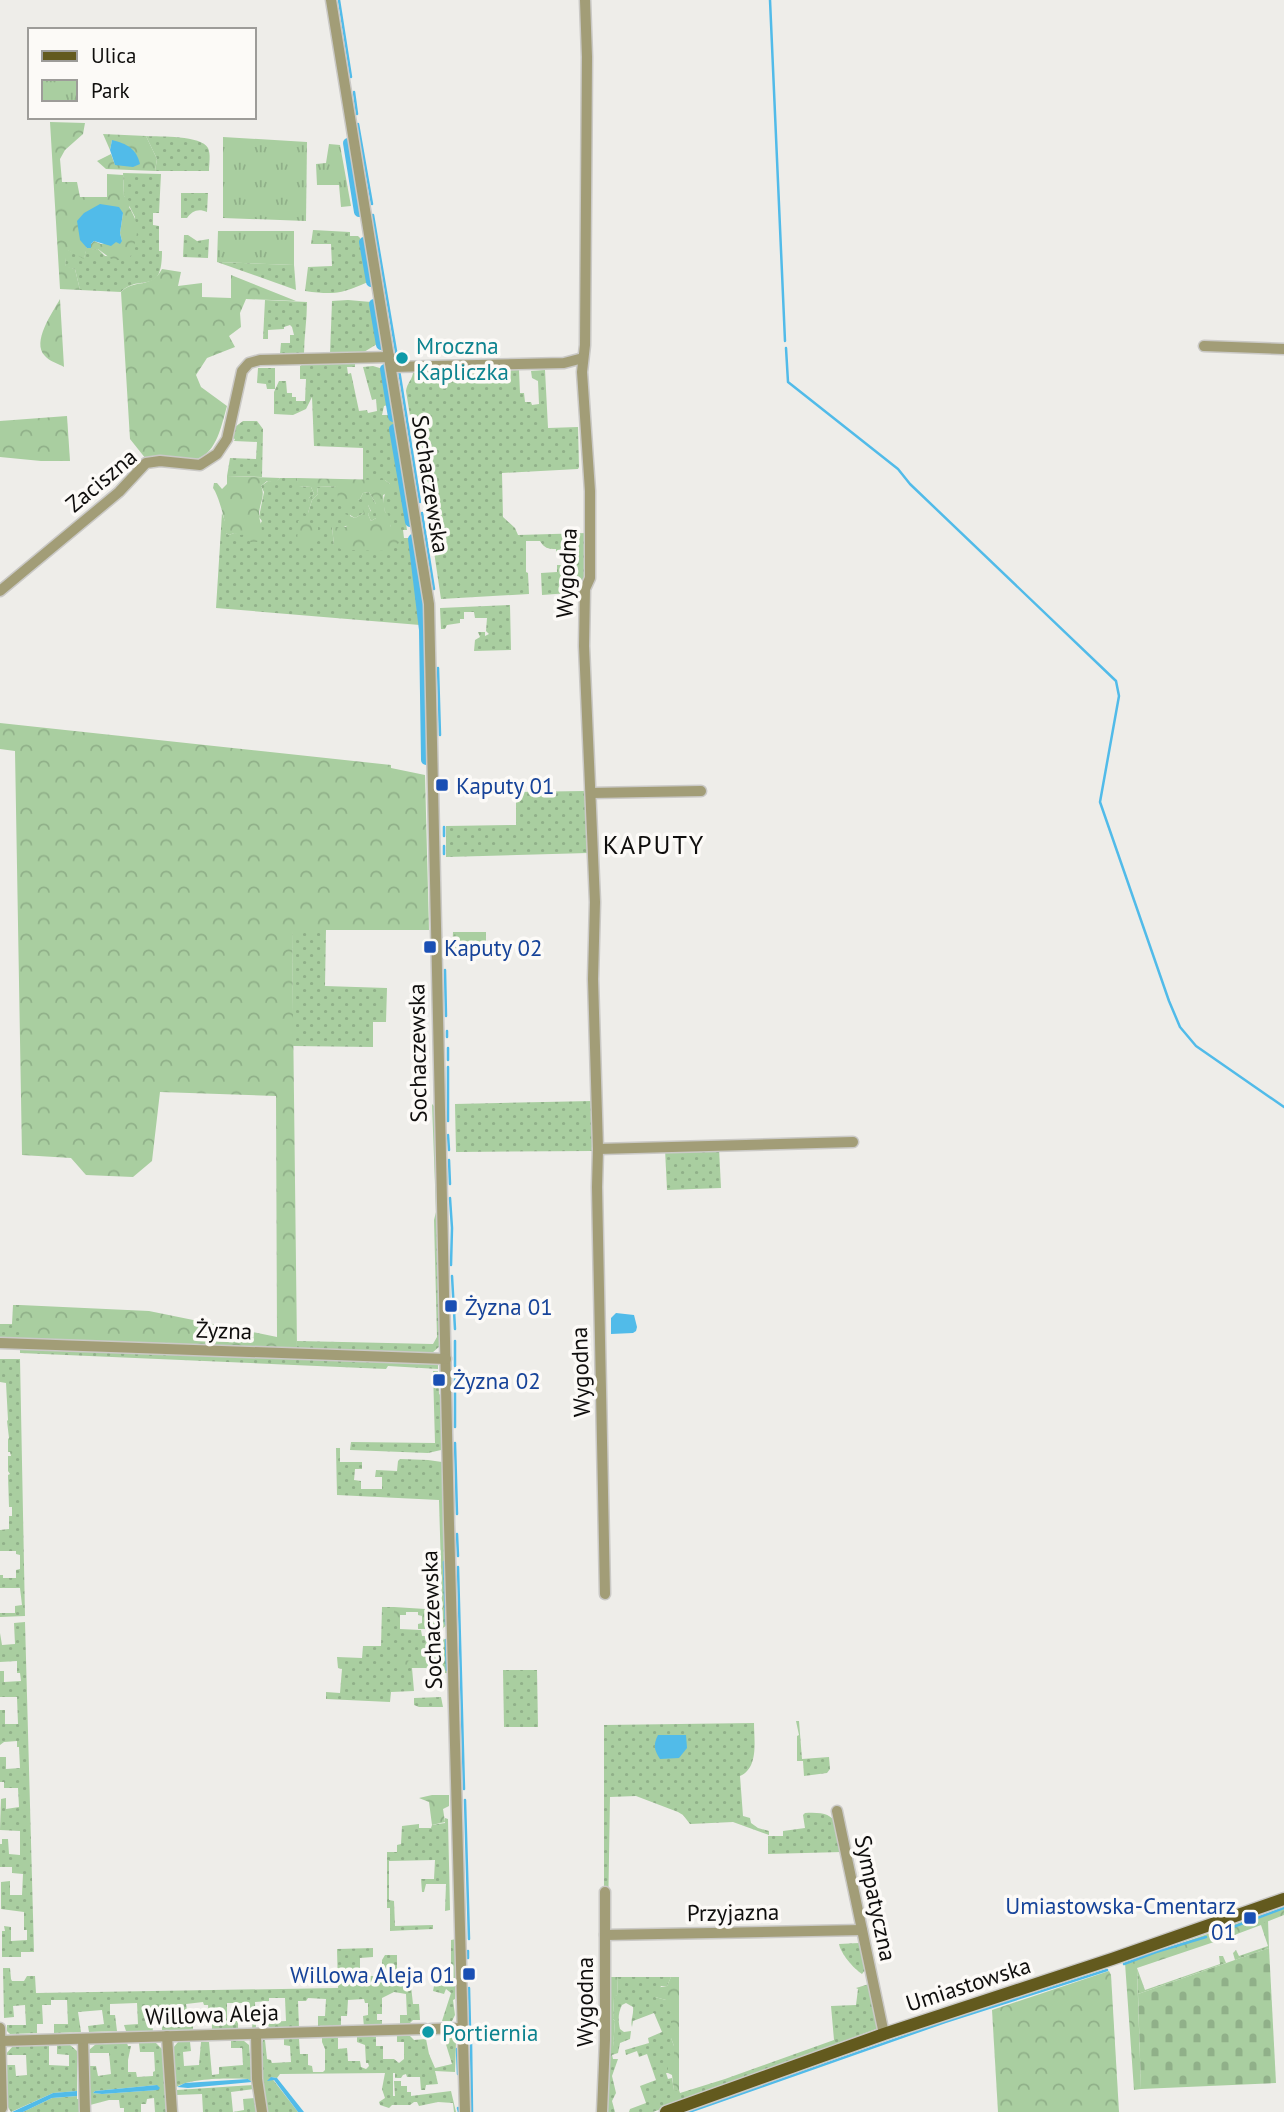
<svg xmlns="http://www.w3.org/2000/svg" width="1284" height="2112" viewBox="0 0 1284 2112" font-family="'PT Sans',sans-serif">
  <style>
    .grass { fill: url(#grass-dots); fill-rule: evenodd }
    .forest { fill: url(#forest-crowns); fill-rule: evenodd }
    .cemetery { fill: url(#cemetery-stones) }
    .park { fill: url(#park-tufts) }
    .water { fill: #51bbe9 }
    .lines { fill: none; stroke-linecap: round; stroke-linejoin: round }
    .stream { stroke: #51bbe9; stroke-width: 2.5 }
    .canal { stroke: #51bbe9; stroke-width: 10 }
    .minor-casing { stroke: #cac9c6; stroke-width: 13 }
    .major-casing { stroke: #cac9c6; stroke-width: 15 }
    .minor { stroke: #a29d77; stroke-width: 10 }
    .major { stroke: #635a1e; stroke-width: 12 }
    .culture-dot { fill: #0f9aa8; stroke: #fcfaf7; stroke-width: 2.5 }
    .transit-dot { fill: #1a4fb4; stroke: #fcfaf7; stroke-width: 2.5 }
    .labels { text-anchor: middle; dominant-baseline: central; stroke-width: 7; stroke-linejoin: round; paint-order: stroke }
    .culture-label { font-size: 23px; fill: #0d838f; stroke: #fcfaf7; text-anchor: start }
    .street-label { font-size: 23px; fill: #0f0e0d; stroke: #fcfaf7 }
    .transit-label { font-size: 23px; fill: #164399; stroke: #fcfaf7; text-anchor: start }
    .quarter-label { font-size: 26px; letter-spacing: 2px; fill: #0f0e0d; stroke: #fcfaf7 }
  </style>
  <defs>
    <pattern id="grass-dots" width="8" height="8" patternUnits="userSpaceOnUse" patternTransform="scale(1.75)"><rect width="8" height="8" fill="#a9cea0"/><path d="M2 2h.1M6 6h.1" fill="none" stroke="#90b089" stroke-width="1.8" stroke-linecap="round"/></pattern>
    <pattern id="forest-crowns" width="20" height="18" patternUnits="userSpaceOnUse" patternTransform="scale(1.75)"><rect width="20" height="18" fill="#a9cea0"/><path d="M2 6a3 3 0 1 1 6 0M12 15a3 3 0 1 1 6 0" fill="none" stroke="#90b089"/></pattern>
    <pattern id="cemetery-stones" width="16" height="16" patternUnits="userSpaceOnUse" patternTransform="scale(1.75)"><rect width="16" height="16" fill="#a9cea0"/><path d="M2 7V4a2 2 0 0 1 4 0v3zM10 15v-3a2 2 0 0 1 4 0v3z" fill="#90b089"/></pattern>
    <pattern id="park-tufts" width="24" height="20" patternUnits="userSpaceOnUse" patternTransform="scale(1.75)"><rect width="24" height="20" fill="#a9cea0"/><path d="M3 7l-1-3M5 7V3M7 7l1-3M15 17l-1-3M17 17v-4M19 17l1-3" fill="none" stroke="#90b089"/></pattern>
  </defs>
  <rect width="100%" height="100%" fill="#eeede9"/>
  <g class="grass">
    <path d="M146,136c14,1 55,-1 62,12 3,6 1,16 1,23h-54l2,-12z"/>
    <path d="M123,173l38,1 -2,39h-6v12l6,1v25h3c0,47 -21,21 -41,41l-41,-2 -5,-21 -10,-2 1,-18 18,9 2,-8 12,-1 7,7 25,1 5,-40 -11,-21z"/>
    <path d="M181,193h27l-1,19c-9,-4 -15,-1 -20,6h-6z"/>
    <path d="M313,230l37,2v4h8l2,2 8,44c-27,12 -34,13 -63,9l3,-24 24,-1 -1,-22h-20z"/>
    <polygon points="184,235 188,235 197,241 209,239 208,258 183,257"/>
    <polygon points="217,262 294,265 296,290"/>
    <path d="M265,300l42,2c0,18 -3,35 -3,52h-24l1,-11h9v-8h4l-2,-8 -2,-2 -6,2v2l-16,1v9h-5z"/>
    <polygon points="348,300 371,302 377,344 364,352 330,354 332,301"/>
    <path d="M303,364h52v3h-8l1,7 3,-1 8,38 8,-1 1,3 9,-2 -1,-12 -4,1 -9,-33 10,-1 10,3 5,36 -4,1 -2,9h12l12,72 -5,1 6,42h-4l1,8h5l11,87 -204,-17 6,-95 5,14 -1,6 3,2 5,-2 17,1v5l11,-18 -3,-4 5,-25 -3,-6 7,-5 8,1 4,-4h17l2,8 12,1 3,7 -5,4 -1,15 4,-13 6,-6 -1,-7 20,-1 16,15 7,-2 3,-6 6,-1 7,12v14l-5,3 -3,-7 3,-3 -3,-6 -4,8 -9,5 -5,-3 -1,10 -8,3 -9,-1 2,18 57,-18c-7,-18 -12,-25 -1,-43l-5,-4h-22v-32l-49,-2 -2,-49 -6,12 -13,6 -19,-1v-22l5,-11h7l1,12h5v4h4v4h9l1,-22h-6v-13z"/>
    <polygon points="258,368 275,368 275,389 267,389 266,384 257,383"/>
    <path d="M413,369l79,2 27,-1 1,23h4l1,9h6l1,3 7,-1 -1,-23 -6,-3 -1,-7 14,-1 3,58 30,-1 1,40 -1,2 -76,4 1,44 12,11 3,7 69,-2 -3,51 -15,9 -27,2 -1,-22 16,-1v-7h8l-1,-10h-8v-6c-8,0 -12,-1 -16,-8h-14v31l2,1 1,21 -88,5 -18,-122h-3l-14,-86c1,-9 8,-12 7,-22z"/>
    <polygon points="243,421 257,421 263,429 262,477 227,476 230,458 256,459 257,442 234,441 235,439 232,438 235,427"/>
    <polygon points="510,605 511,650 474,651 475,640 480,637 478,632 485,632 485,636 489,634 486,631 487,618 475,618 474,612 464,612 464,619 460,619 460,623 447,625 445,629 441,629 440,608"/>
    <polygon points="585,791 588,853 446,857 446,826 516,825 516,792"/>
    <polygon points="326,929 325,986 387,988 386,1022 373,1022 373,1047 293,1046 292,930"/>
    <polygon points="592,1101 592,1151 456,1152 455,1104"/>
    <polygon points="432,1104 435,1107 440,1346 432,1353 297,1348 297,1341 433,1344 437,1337 434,1220 436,1212"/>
    <polygon points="719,1148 721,1188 667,1190 665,1149"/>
    <polygon points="13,1305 20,1305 20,1341 0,1340 0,1324 12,1324"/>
    <polygon points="20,1349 434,1362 438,1365 438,1369 388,1366 386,1369 20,1353"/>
    <polygon points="0,1359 20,1359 25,1616 0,1617 0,1613 15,1613 15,1606 22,1605 20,1588 0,1588 0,1575 3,1575 3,1578 16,1578 16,1570 20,1569 20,1555 16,1554 16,1551 0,1551 0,1530 9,1529 9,1516 12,1516 12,1507 9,1507 8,1475 10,1474 8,1471 8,1456 11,1456 10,1452 8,1452 8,1439 9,1438 7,1421 8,1420 6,1383 0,1382"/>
    <polygon points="433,1371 438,1371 439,1394 442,1396 443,1448 441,1450 428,1453 350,1450 351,1442 435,1443"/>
    <polygon points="336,1448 340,1448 340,1462 362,1462 362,1469 355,1469 354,1480 361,1481 361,1489 382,1489 382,1477 375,1477 376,1470 397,1471 398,1461 400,1459 428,1460 442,1462 444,1466 446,1626 441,1629 441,1610 439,1609 442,1602 439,1500 337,1495"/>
    <polygon points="382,1607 394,1607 394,1623 400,1623 400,1629 421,1630 422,1636 439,1636 446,1640 447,1673 443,1673 442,1662 403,1668 412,1668 414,1691 391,1692 390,1702 326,1699 326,1692 340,1693 342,1669 338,1668 337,1657 362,1658 363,1646 381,1646"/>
    <polygon points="25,1622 34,1952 21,1952 21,1957 2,1957 2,1931 5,1931 4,1926 11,1927 11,1941 27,1940 27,1930 24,1930 24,1912 1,1909 1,1882 10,1881 10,1895 22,1895 23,1874 12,1873 12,1867 0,1867 0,1844 2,1844 2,1839 8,1839 9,1854 20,1855 20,1831 0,1830 1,1799 6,1798 6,1809 19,1807 18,1788 4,1788 4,1782 0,1782 0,1757 6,1757 6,1769 20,1768 19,1747 17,1747 17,1741 4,1742 0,1745 0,1710 5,1710 5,1724 18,1724 17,1697 0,1697 0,1671 4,1671 4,1682 21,1681 20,1673 17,1673 17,1661 0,1662 0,1633 2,1645 15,1644 14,1623"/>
    <polygon points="503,1670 537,1670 538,1727 504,1727"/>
    <polygon points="441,1697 443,1707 419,1707 414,1705 414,1698"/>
    <polygon points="796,1721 799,1721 802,1759 829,1757 830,1769 827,1773 804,1776 803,1761 797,1761 797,1736 799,1735"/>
    <path d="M754,1723c0,17 5,45 -14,53l3,40 7,2 1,5 7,5 11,3v4l-36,-13 -43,2 -7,-9 -5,-3 -42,-16 -26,1 -3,179 6,71 2,-26 -2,-2 1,-23 3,-1 1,-18h53l-4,9h-6l-6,11 11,3 5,12v26l3,8v17h-6v10h-2l2,6 4,-1 2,12h5l1,3 45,-14 109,-39 -3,-34 25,-1 2,-16 -2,-1 13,-4 10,44 -226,84h-24l1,-3 16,-6 -6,-17 16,-6 -9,-26 -8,3 -2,-6 -11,4 -1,-5 24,-7 -1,-5 14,-6 -8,-19 -21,8 -1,6c-2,-7 2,-12 1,-20l-7,-4 -4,2c-4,8 -4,15 -2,24l4,3 7,-1 -1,8 -10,4 -2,10 -6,2 1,4h5l-6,17 4,17 -4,8 3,11h-11v-387z"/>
    <path d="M805,1813c35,-2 30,10 37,39l-74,2v-18h15v-5l22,-3 -2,-13z"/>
    <polygon points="445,1818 448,1819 450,1910 445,1911 446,1884 426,1884 424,1892 422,1892 421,1879 434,1879 435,1860 389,1861 389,1900 394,1901 395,1926 433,1925 433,1929 390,1931 390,1908 387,1908 387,1852 397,1852 397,1845 401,1844 402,1826 419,1824 419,1828 431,1828 432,1825 445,1823"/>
    <polygon points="1268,1920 1269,1948 1235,1960 1233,1953 1236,1950 1239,1956 1268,1946 1261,1925 1229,1937 1230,1943 1225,1942 1224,1938"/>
    <polygon points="456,1939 457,1979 455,1980 455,1999 453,2000 455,2015 452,2021 442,2021 451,1993 446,1989 444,1994 433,1991 434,1986 451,1985 451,1940"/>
    <path d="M859,1943l6,27 -3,4c-9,-6 -21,-20 -23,-30z"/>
    <polygon points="373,1948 373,1957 360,1958 360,1976 382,1976 382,1960 385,1955 397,1955 397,1986 411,1986 413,2004 419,2004 420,2020 413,2020 409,2024 400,2025 400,2015 407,2015 406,1994 394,1992 382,1998 382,2014 377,2014 377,2020 382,2020 382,2026 364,2027 363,2016 368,2015 368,2003 365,2003 364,1999 348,2000 347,2016 341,2016 341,2027 318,2027 318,2016 325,2016 326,1999 308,1998 306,2001 298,2001 299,2028 271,2028 268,2026 268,2022 286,2021 285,1998 269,1998 269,2001 255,2002 256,2028 252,2029 253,2016 248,2014 247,2003 227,2003 227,2020 238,2020 238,2029 212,2029 212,2018 209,2018 208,2005 204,2005 203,2002 186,2004 189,2022 193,2022 193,2030 162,2031 162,2023 174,2023 173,2009 150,2010 153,2031 126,2031 124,2025 138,2024 137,2003 110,2004 110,2015 115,2015 117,2031 89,2032 88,2026 104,2024 102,2010 78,2012 81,2032 54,2033 54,2024 68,2024 67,2000 51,2000 51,2005 42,2005 43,2024 37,2024 37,2033 10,2034 7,2031 7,2025 26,2025 25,2005 13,2006 14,2017 4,2018 3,1968 10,1968 11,1979 12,1981 24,1981 27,1976 35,1976 36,1993 338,1988 337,1949"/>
    <polygon points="1219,1956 1223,1956 1226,1963 1138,1994 1137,1968 1145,1990 1220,1964"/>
    <path d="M397,2036h13l4,4 12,-1 3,15 6,14 17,-4 -8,-26 8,-2 4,5 -1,31 -20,-1 3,13 -12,1 -1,5h-4l-1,-13h-13l-1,-3 -3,1 -2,3h-6v-5h-2v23h2l-1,-15h7v5h6v6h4v4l40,-5 5,21h-2l-1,-9 -15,-1 -19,4 -2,-4h-3l-4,3h-18l-3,3 -9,-3 -1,-3 6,-4 -3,-9 3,-16 -105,1 -3,4 -6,-1 27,35h-30c-3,-20 -12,-54 -5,-72h2l2,19 4,1 1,3 19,-1 -1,-16 -6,-1v-6h15l1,15h8v11l4,1 1,6h10l2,-2v-21l-3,-7v-4h16v11l9,-1 1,13h12l1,6 5,2 3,-3 -1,-3h-2l-1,-18 -8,-3v-5h19v9h7v13h11l5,4 5,-4v-17h-7z"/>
    <path d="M231,2041h13l5,4 3,37 -4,-3c-19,-1 -57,-1 -72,8l-3,-39 5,-6h12l1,9 -8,1 1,14 15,-1 2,-23h8l3,33 7,-1v-7l24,-2 -1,-17h-11z"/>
    <path d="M155,2042l7,7 4,63h-11l-1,-14 -7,1 -1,5h-5v8h-17v-4h-4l-1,-8h-10l-19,5 -1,-39h7l2,10 13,-2 -2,-21h-20v-3l7,-6 31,-1 1,3h3l-3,14v12h8l1,5 16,-1v-4l2,-1 -1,-19h-14l-1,-9zM157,2085v5l-55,4 -9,-1 2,-2z"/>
    <polygon points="49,2045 49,2065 69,2066 69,2055 57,2054 57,2045 70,2045 77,2051 77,2091 53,2093 11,2112 6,2104 5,2065 15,2065 16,2076 27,2075 26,2055 5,2055 13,2046"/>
    <polygon points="253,2085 254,2089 231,2092 233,2112 244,2110 243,2099 255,2098 256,2112 203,2112 202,2094 177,2095 177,2090"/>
    <polygon points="77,2096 77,2099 79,2099 79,2112 23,2112 52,2098"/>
  </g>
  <g class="forest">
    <path d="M50,122l35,1 -2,11 -18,16 -5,9 2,23h15l3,15h27v-23l16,1 1,21 7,7 -2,4c12,19 9,29 1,50l-16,4 -16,-12 -12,2 -2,8 -17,-9 -2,16 10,3 5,21 -20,-1zM123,213l-3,20 2,8 -21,3 -7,-3 -3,3v4h-4l-2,-4z"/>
    <polygon points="103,134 146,136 157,159 155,171 106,169 97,161 111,154 115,165 112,140 110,150"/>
    <path d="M162,269l19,3 -3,14 24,-3v14l29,1v-23l65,26 -50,-2 -6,14 1,14 -12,9 6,11 -28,11 -11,17 5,12 26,19c-5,17 -10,47 -30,53 -8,3 -41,0 -51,0l-16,-20 -9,-147c14,-14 30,-2 41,-23z"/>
    <path d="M60,299l4,68c-5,-3 -15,-6 -19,-11 -14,-14 8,-44 15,-57z"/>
    <polygon points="67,416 70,461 41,461 0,457 0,421"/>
    <path d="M227,476l53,2 -4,5 -9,-2 -6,5c5,11 -2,17 -2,29 1,10 7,17 -2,27h-7l1,-8 -11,1 -6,-2 -5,2 -3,-2c1,-8 -8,-39 -13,-45l1,-5h3l5,6 5,-5z"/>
    <polygon points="297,478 385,480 390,484 392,491 383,495 385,512 388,514 391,527 401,528 400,542 389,551 342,550 334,545 332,527 346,527 348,524 342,520 345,514 355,518 364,513 362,507 364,503 368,505 371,512 368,514 371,521 376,518 376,504 369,492 363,493 360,499 346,506 343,502 338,500 337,486 317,487 318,494 312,500 308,513 305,514 309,498 314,494 311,487 298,486"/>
    <polygon points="298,521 309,521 311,525 318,527 318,541 312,545 297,545"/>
    <polygon points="0,723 391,765 391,768 425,775 429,930 292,930 297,1348 287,1347 286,1351 20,1341 20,1305 149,1311 277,1337 276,1096 160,1092 152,1161 133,1177 86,1175 71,1158 22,1155 15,751 0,749"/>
    <polygon points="394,1607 441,1610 441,1629 418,1629 418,1624 422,1623 422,1616 418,1615 418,1612 406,1612 406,1615 400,1615 400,1623 394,1623"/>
    <polygon points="394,1660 442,1662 443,1673 433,1673 426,1668 403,1668 400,1671"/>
    <polygon points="432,1795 449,1795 449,1806 443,1809 445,1822 432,1825 429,1802 419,1798"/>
    <polygon points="1284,1907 1284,1915 1220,1940 1137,1968 1141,2089 1134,2090 1125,1963"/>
    <polygon points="1109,1971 1111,1975 1119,2112 998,2112 992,2010"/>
    <polygon points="610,1977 618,1977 617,1995 614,1997 613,2019 615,2021 613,2048 610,2048"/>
    <polygon points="671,1977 679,1977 679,2090 674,2091 672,2075 668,2073 668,2063 674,2062 674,2046 671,2038 671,2012 666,2010 666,2000 655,1997 655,1988 667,1986"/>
  </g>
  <polygon class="cemetery" points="1269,1948 1276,2083 1141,2089 1138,1994"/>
  <g class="park">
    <polygon points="223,137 307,142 306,221 223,218"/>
    <polygon points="329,144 340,145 351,206 341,207 339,185 317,185 316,164 326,163"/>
    <polygon points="218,231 294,231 294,265 217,262"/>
    <polygon points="453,932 486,932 486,945 482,945 478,951 452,952"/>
  </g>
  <g class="water">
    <path d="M112,140c15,4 24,8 28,24l-7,3 -18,-2 -5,-15z"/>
    <polygon points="100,204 119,207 123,213 120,233 122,241 120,244 116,242 111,246 94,241 91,244 91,248 87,248 80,240 77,221 84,213"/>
    <polygon points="616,1313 634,1315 637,1327 636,1331 633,1333 611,1334 611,1318"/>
    <path d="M658,1735h28l1,13 -8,10 -19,1c-6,-9 -7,-14 -2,-24z"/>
    <polygon points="271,2077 277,2078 304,2112 298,2112 274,2080 267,2081"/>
    <polygon points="248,2079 252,2082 188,2088 177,2087 185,2083"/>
    <polygon points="157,2085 160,2088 158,2090 102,2094 93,2093 95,2091"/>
    <polygon points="77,2091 77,2096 52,2098 23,2112 12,2112 53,2093"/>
  </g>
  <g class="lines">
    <g class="stream">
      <polyline points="339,0 351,77"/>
      <polyline points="770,0 785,341"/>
      <polyline points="354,92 357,114"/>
      <polyline points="358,124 372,204"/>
      <polyline points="373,215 398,363"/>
      <polyline points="786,348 788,382 898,469 910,484 1116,681 1119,696 1100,802 1169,1001 1180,1027 1196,1046 1284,1107"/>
      <polyline points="399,370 420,502"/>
      <polyline points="422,513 434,589"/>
      <polyline points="438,668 440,735"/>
      <polyline points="444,827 444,836"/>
      <polyline points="444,846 444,854"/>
      <polyline points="445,970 446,1016"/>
      <polyline points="447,1031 447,1037"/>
      <polyline points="448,1048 448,1060"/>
      <polyline points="448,1121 448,1067"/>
      <polyline points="448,1135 449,1150"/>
      <polyline points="449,1160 450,1184"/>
      <polyline points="450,1198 452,1228 451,1265"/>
      <polyline points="452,1276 455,1329"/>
      <polyline points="455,1366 455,1341"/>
      <polyline points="455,1378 455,1427"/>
      <polyline points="455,1443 457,1514"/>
      <polyline points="457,1534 458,1556"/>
      <polyline points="444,1562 446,1624"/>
      <polyline points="458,1567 464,1789"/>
      <polyline points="446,1640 447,1670"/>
      <polyline points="465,1800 469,1939"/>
      <polyline points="1225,1930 1284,1908"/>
      <polyline points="468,1958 468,1951"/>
      <polyline points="1124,1964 1156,1952 1206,1937"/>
      <polyline points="469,1988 470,2028"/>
      <polyline points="471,2041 472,2112"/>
      <polyline points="457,2049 458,2074"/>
      <polyline points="458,2108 459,2112"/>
      <polyline points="689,2112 945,2022 1107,1970"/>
    </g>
    <g class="canal">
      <polyline points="348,143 359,212"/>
      <polyline points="364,242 371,282"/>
      <polyline points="374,304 381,345"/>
      <polyline points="385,369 393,417"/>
      <polyline points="394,429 410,522"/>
      <polyline points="413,539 424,630 426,760"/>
    </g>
    <g class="minor-casing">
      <g id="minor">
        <polyline points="331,0 429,604 449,1524 465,2112"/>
        <polyline points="585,0 587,57 585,345 582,372 590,491 590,578 585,589 584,646 595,902 593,979 598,1149 597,1187 605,1594"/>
        <polyline points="1204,346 1284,349"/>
        <polyline points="391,367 564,363 583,358"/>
        <polyline points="0,591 119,492 146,463 160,461 200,465 217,454 227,439 242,371 249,363 260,360 390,357"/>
        <polyline points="591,793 701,791"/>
        <polyline points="598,1149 853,1142"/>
        <polyline points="0,1343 446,1359"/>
        <polyline points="837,1811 884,2034"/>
        <polyline points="605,1935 862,1930"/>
        <polyline points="0,2028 2,2108"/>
        <polyline points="431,2029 463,2028"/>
        <polyline points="256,2034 257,2079 262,2112"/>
        <polyline points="167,2036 172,2112"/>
        <polyline points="83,2039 85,2112"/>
        <polyline points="0,2041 425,2029"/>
        <polyline points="602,2112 605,2040 605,1892"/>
      </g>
    </g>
    <g class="major-casing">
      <polyline id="major" points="666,2112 884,2034 1112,1959 1284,1899"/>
    </g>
    <use href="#minor" class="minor"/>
    <use href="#major" class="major"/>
  </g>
  <g class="culture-dot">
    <circle cx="402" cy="358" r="7"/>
    <circle cx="428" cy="2032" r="7"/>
  </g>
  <g class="transit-dot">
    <rect x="435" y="778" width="14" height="14" rx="3.5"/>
    <rect x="423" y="940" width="14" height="14" rx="3.5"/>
    <rect x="444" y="1299" width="14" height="14" rx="3.5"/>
    <rect x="432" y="1373" width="14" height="14" rx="3.5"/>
    <rect x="1243" y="1911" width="14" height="14" rx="3.5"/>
    <rect x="462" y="1967" width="14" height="14" rx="3.5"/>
  </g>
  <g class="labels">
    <g class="culture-label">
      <text x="416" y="345">Mroczna<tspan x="416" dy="26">Kapliczka</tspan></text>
      <text x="442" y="2032">Portiernia</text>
    </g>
    <g class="street-label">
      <text transform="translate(101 480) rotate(-40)">Zaciszna</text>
      <text transform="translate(431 484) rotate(81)">Sochaczewska</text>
      <text transform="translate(566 573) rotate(-87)">Wygodna</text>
      <text transform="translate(417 1053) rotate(-91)">Sochaczewska</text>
      <text transform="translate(224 1330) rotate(2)">Żyzna</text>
      <text transform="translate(580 1372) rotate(-92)">Wygodna</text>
      <text transform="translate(431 1620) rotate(-92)">Sochaczewska</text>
      <text transform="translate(876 1898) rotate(78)">Sympatyczna</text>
      <text transform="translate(733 1912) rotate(-1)">Przyjazna</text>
      <text transform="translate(968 1984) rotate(-18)">Umiastowska</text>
      <text transform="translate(584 2002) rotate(-90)">Wygodna</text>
      <text transform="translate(212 2014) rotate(-2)">Willowa Aleja</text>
    </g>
    <g class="transit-label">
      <text x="456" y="785">Kaputy 01</text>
      <text x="444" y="947">Kaputy 02</text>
      <text x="465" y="1306">Żyzna 01</text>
      <text x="453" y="1380">Żyzna 02</text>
      <text x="1236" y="1905" text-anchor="end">Umiastowska-Cmentarz<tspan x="1236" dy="26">01</tspan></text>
      <text x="455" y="1974" text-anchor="end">Willowa Aleja 01</text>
    </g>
    <g class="quarter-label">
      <text x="654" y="844">KAPUTY</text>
    </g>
  </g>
  <rect x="28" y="28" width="228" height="91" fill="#fcfaf7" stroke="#9d9c99" stroke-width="2"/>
  <rect x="42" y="51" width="35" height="10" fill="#635a1e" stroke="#9d9c99" stroke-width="2"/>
  <text x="91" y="63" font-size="21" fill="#0f0e0d">Ulica</text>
  <rect x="42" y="80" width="35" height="21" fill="url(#park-tufts)" stroke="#9d9c99" stroke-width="2"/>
  <text x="91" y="98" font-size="21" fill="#0f0e0d">Park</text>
</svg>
